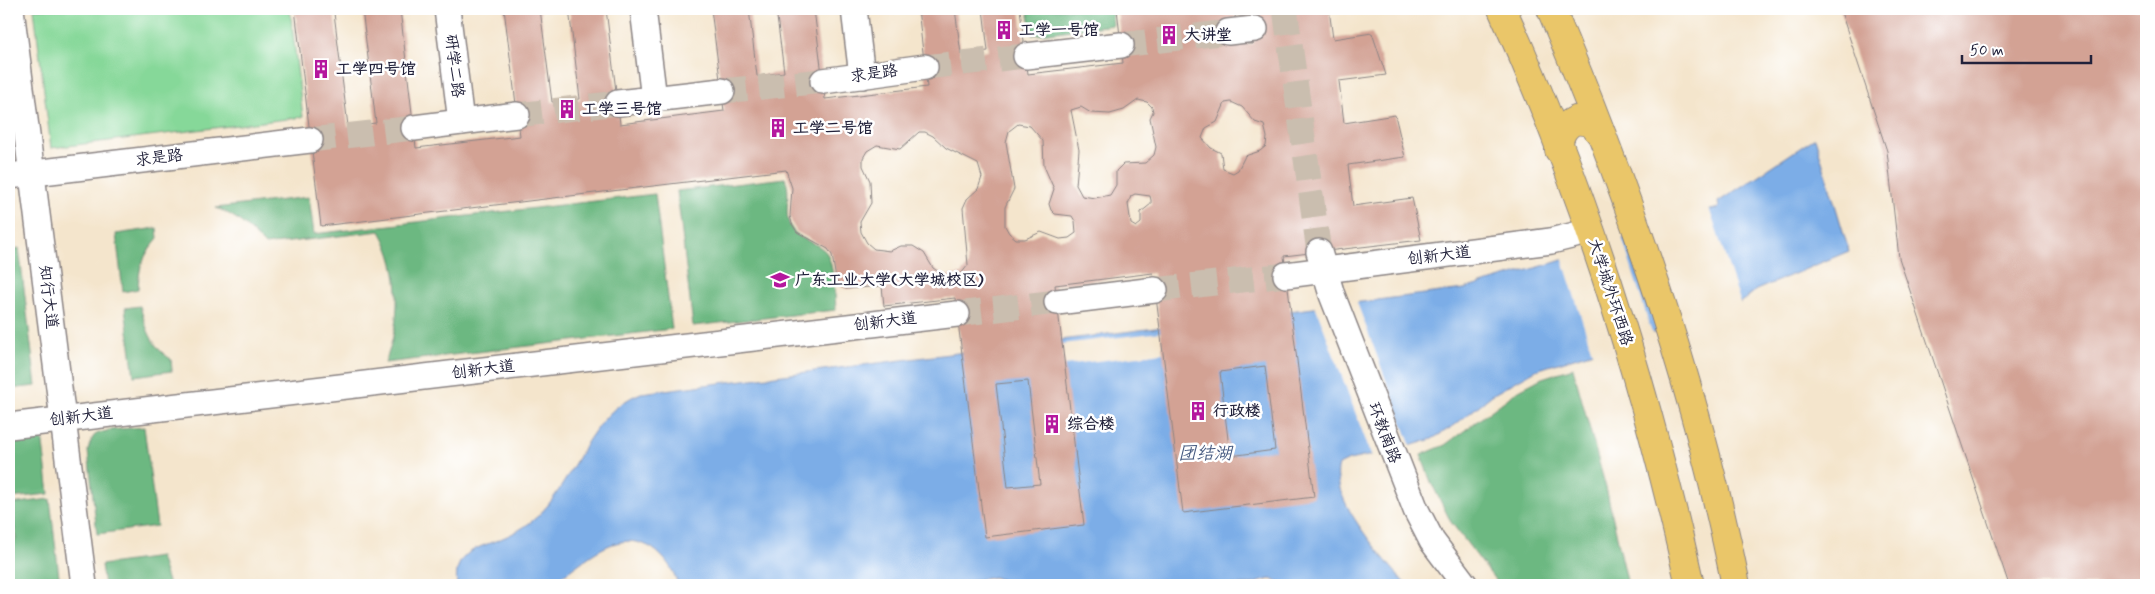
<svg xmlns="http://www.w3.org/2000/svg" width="2155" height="594" viewBox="0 0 2155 594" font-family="Mynerve,'LXGW WenKai TC',sans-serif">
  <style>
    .green { fill: #86d899; stroke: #547d6a }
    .forest { fill: #6cb881; stroke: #476d5e }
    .water { fill: #7cade7; stroke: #4f6891 }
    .pier { fill: #f4e5cc }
    .building { fill: #d3a294; fill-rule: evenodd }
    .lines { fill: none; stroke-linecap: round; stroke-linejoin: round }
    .minor-tunnel { stroke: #cabeaf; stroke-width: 25; stroke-dasharray: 25 12; stroke-linecap: butt }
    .minor-casing { stroke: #8b8484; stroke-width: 28 }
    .major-casing { stroke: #8b8484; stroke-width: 30 }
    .minor { stroke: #fff; stroke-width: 25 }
    .major { stroke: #eac669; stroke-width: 28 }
    .labels { text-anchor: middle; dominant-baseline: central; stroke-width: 5; stroke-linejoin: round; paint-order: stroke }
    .poi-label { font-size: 16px; font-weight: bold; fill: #22223b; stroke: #fff; text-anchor: start }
    .street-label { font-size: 16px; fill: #22223b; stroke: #fff }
    .water-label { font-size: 18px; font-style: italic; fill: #465a80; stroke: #fff }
  </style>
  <rect width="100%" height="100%" fill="#fff"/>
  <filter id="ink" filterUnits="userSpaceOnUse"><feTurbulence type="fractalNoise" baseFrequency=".02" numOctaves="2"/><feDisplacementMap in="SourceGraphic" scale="10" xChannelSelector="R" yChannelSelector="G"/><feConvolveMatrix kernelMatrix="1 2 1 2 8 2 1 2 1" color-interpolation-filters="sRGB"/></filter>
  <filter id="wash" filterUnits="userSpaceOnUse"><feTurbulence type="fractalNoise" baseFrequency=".0096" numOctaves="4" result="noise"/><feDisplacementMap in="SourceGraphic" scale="20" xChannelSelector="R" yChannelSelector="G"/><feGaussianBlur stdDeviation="1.12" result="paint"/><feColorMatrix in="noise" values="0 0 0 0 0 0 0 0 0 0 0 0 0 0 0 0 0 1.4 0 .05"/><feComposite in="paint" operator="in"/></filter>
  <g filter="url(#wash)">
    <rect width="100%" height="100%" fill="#f4e5cc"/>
    <polygon class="green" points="34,9 290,9 303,117 51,148"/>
    <g class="forest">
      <polygon points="1028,9 1111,9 1113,25 1032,35"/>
      <path d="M785,178c7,16 -2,32 5,48 7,14 24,15 34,24 10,8 11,46 12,60l-143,16 -16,-135z"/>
      <polygon points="9,186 12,186 16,220 9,221"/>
      <path d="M655,194l17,135 -287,34c16,-42 18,-92 -5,-132l-115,14c-15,-16 -29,-30 -49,-37l93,-11 5,37z"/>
      <path d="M157,228l1,10c-15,18 -19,28 -20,51l-15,3 -7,-58z"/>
      <polygon points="19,248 36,386 9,389 9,250"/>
      <path d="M140,306c6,21 11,41 31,53l1,12 -38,5 -9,-68z"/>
      <polygon points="1573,368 1606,488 1628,585 1499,585 1451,522 1431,482 1421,455 1445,445 1519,390 1542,378"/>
      <path d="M144,427l13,99 -60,8 -9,-83c1,-5 3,-11 6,-15 7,-7 40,-8 50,-9z"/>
      <polygon points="42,435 49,494 11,498 9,491 9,439"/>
      <polygon points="50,499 60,585 9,585 9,541 16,540 12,504"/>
      <polygon points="160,557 169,585 104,585 101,565"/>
    </g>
    <path class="water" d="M1815,138l34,113 -93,39 -20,17 -200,63 -44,25 -37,30 -23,14 -32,10 -51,11 -10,5c-11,34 47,95 67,120h-117l-19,-6 -22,6h-234l-20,-8 -46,8h-270c-4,-15 -13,-28 -26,-37 -42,-24 -72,23 -107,37 -10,4 -72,0 -88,0 -5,-35 24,-37 48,-48 12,-5 26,-14 35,-23 38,-39 47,-100 101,-121l823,-104 92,-27 142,-49 21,-5 -1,-6z"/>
    <g class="pier">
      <polygon points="1709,208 1742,307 1665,332 1633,233"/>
      <polygon points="1622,237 1653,336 1593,355 1562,257"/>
      <polygon points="1356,300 1412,449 1372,457 1315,305"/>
      <polygon points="1161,332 1163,353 1064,365 1062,344"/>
    </g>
    <g id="blocks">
      <g class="building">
        <path d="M295,9h58l-19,4 14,113 28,-3 -14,-114h38l16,139 104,-12 -16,-127h36l12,93 28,-3 -11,-90h37l14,115 104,-13 -13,-102h38l8,67 27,-4 -8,-63h38l11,90 102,-12 -9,-78h37l6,45 27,-3 -5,-42h37l8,65 95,-11 -6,-54h212l4,30 39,-6 14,42 -47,6 5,42 51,-8 10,42 -57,8 5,41 59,-8 9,42 -137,16 30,241 -131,16 -30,-240 -98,12 29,240 -99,12 -30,-239 -71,8 -2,-20 -36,3 -6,-3 -4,-7 -4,-24 -4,-6 -31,-17 -5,-8 -2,-8 2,-28 -6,-18 -465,56zM1236,15l20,3 -1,21 -2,5h-6l-7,-5 -8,-17zM1138,100l9,2 5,5 1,5 -3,6 6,29 -2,8 -9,8 -22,1 -7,7v14l-6,10 -15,3 -13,-2 -6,-11 3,-35 -8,-40 10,-3 10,6 19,1 14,-4zM1231,102l11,5 13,15 9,3 3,12 -1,9 -6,5 -15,5 -7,14 -5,3 -10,-4 -2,-16 -10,-5 -9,-10 4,-10 11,-6 8,-19zM1018,124l12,2 13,15 1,25 10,23 -5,15 2,6 4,4 17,2 3,5 1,12 -7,5 -9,1 -19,-7 -16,7h-9l-7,-6 -4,-7v-19l9,-18 -8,-47 3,-11zM919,132h6l8,4 13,12 32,16 4,13 -4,12 -11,10 -4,9 5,57 -7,9 -16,2 -12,-8 -9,-15 -11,-7h-12l-11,5 -16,-2 -7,-6 -6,-11 -1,-10 11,-19 -1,-22 -7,-15v-8l4,-7 10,-6 23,4zM1135,194l15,2 1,4v4l-10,8v11l-5,4 -5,-3 -3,-20 3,-8zM1265,366l10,84 -45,6 -10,-84zM1028,381l12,103 -32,3 -12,-103z"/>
        <polygon points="1840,9 2146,9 2146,585 2009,585 1899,258 1887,151"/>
        <polygon points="9,501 14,538 9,539"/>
      </g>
    </g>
  </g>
  <g filter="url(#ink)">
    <use href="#blocks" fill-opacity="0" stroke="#8b8484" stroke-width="1"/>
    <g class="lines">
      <g class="minor-tunnel">
        <polyline points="1285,9 1319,252"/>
        <polyline points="1121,45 1228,32"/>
        <polyline points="925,67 1026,56"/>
        <polyline points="722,91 823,81"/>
        <polyline points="517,115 618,103"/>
        <polyline points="310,140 414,128"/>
        <polyline points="1155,290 1286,275"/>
        <polyline points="957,314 1057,302"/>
      </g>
      <g class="minor-casing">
        <g id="minor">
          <polyline points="11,9 84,585"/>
          <polyline points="447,9 461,122"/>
          <polyline points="643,9 654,99"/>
          <polyline points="854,9 862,76"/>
          <polyline points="1228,32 1255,29"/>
          <polyline points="1026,56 1121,45"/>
          <polyline points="823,81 925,67"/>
          <polyline points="618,103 722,91"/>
          <polyline points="414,128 517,115"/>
          <polyline points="9,176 310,140"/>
          <polyline points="1319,252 1332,295 1416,510 1432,541 1465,585"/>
          <polyline points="1286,275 1551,241 1591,231"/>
          <polyline points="1057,302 1155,290"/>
          <polyline points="9,426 957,314"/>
        </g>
      </g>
      <g class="major-casing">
        <g id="major">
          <path d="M1502,9c84,184 144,379 188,576"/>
          <path d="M1551,9c79,186 145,378 185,576"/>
          <path d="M1559,150c-1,-14 4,-24 17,-30l15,2 10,12"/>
        </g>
      </g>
      <use href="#minor" class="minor"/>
      <use href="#major" class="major"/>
    </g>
  </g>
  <defs>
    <g id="building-bare" transform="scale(1.5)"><path d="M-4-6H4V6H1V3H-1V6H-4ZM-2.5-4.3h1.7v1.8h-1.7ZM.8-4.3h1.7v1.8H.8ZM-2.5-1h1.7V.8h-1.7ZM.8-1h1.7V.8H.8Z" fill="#b5179e" stroke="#fff" stroke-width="2.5" paint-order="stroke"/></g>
    <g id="university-bare" transform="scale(1.5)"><path d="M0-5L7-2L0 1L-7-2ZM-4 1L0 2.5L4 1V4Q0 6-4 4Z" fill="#b5179e" stroke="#fff" stroke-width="2.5" paint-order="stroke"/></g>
  </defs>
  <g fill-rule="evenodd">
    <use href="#building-bare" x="1004" y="30"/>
    <use href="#building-bare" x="1169" y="35"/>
    <use href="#building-bare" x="321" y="69"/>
    <use href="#building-bare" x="567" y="109"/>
    <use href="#building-bare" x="778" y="128"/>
    <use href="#university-bare" x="780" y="280"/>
    <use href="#building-bare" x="1198" y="411"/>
    <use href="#building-bare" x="1052" y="424"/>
  </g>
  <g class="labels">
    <g class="poi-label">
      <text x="1019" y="30">工学一号馆</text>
      <text x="1184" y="35">大讲堂</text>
      <text x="336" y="69">工学四号馆</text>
      <text x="582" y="109">工学三号馆</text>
      <text x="793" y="128">工学二号馆</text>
      <text x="795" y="280">广东工业大学(大学城校区)</text>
      <text x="1213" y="411">行政楼</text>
      <text x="1067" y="424">综合楼</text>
    </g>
    <g class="street-label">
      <text transform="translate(454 66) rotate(83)">研学二路</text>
      <text transform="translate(874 74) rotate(-8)">求是路</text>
      <text transform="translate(159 158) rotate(-7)">求是路</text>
      <text transform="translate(1439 256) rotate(-7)">创新大道</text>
      <text transform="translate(1610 292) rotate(72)">大学城外环西路</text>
      <text transform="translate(48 297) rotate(83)">知行大道</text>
      <text transform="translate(885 322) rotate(-7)">创新大道</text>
      <text transform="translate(483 370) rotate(-7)">创新大道</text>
      <text transform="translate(81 417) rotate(-7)">创新大道</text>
      <text transform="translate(1384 433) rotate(69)">环教南路</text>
    </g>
    <g class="water-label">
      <text x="1205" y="454">团结湖</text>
    </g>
  </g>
  <rect width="2155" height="594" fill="none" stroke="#fff" stroke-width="30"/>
  <path d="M1962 55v8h129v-8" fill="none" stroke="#22223b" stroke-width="2.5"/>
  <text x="1970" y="55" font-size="15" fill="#22223b" stroke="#ffffff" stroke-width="4" paint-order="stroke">50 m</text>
</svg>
